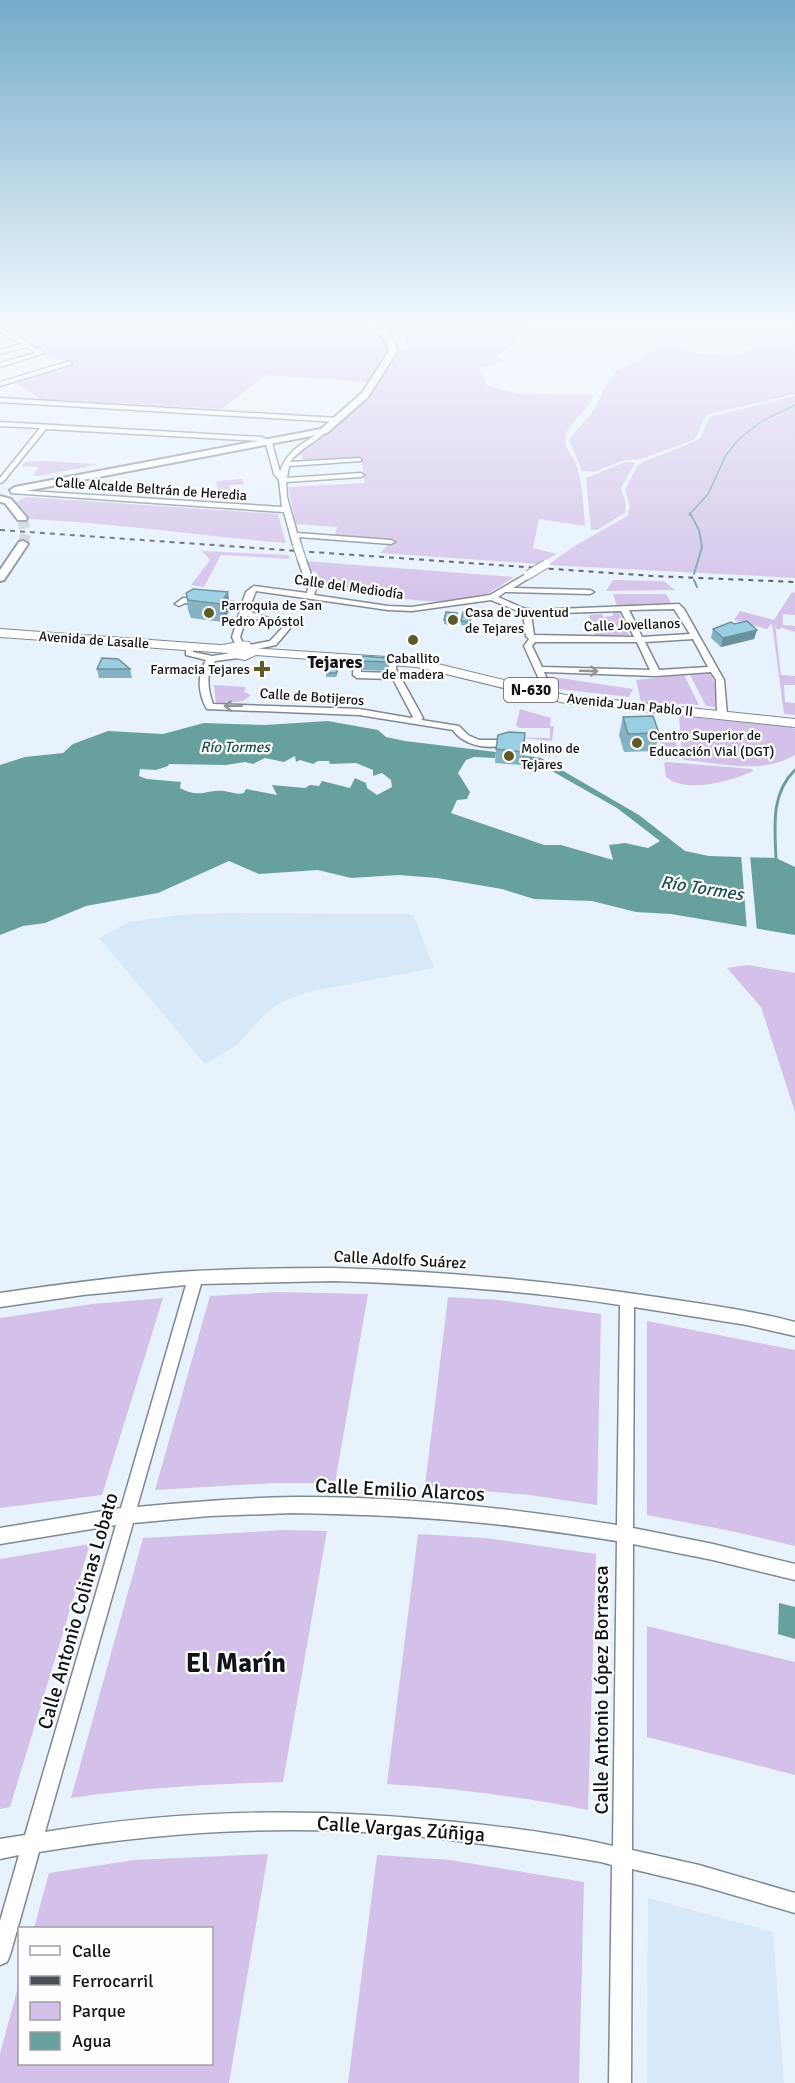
<svg xmlns="http://www.w3.org/2000/svg" width="795" height="2083" viewBox="0 0 795 2083" font-family="Signika,sans-serif">
  <style>
    .built { fill: #d7e8f9 }
    .green { fill: #d3c1e9 }
    .water { fill: #67a09d; fill-rule: evenodd }
    .pier { fill: #e7f2fd }
    .lines { fill: none; stroke-linecap: round; stroke-linejoin: round }
    .stream-far2 { stroke: #67a09d; stroke-width: 1.5 }
    .stream-far1 { stroke: #67a09d; stroke-width: 2 }
    .stream { stroke: #67a09d; stroke-width: 3 }
    .secondary-tunnel { stroke: #c7d1db; stroke-width: 11; stroke-dasharray: 11 6; stroke-linecap: butt }
    .minor-casing { stroke: #808993; stroke-width: 3 }
    .secondary-casing { stroke: #808993; stroke-width: 4 }
    .trunk-casing { stroke: #808993; stroke-width: 2 }
    .minor { fill: #fff; fill-rule: evenodd }
    .secondary { fill: #fff; fill-rule: evenodd }
    .trunk { fill: #fff; fill-rule: evenodd }
    .rail { stroke: #4a4f55; stroke-width: 2; stroke-dasharray: 5 5; stroke-linecap: butt }
    .minor-bridge-casing { stroke: #808993; stroke-width: 10; stroke-linecap: butt }
    .minor-bridge { stroke: #fff; stroke-width: 8 }
    .wall { fill: #84b2c2 }
    .shaded-wall { fill: #6c919e }
    .building { fill: #9acfe1; stroke: #6c919e; stroke-width: 1.5 }
    .oneway { stroke: #949597 }
    .poi-dot { fill: #5d5a26; stroke: #fefefe; stroke-width: 2 }
    .labels { text-anchor: middle; dominant-baseline: central; stroke-width: 4.5; stroke-linejoin: round; paint-order: stroke }
    .far-street-label { font-size: 14px; fill: #111418; stroke: #fefefe }
    .far-poi-label { font-size: 14px; fill: #111418; stroke: #fefefe; text-anchor: start }
    .shield { fill: #fefefe; stroke: #585a5d; stroke-width: 1.5 }
    .shield-label { font-size: 15px; font-weight: bold; fill: #111418 }
    .far-water-label { font-size: 15px; font-style: italic; fill: #1d504e; stroke: #fefefe }
    .street-label { font-size: 16px; fill: #111418; stroke: #fefefe }
    .far-district-label { font-size: 18px; font-weight: bold; fill: #111418; stroke: #fefefe }
    .water-label { font-size: 18px; font-style: italic; fill: #1d504e; stroke: #fefefe }
    .near-street-label { font-size: 20px; fill: #111418; stroke: #fefefe }
    .near-district-label { font-size: 27px; font-weight: bold; fill: #111418; stroke: #fefefe }
  </style>
  <rect width="100%" height="100%" fill="#e7f2fd"/>
  <g class="built">
    <polygon points="229,913 407,914 414,916 434,968 308,992 291,998 277,1005 264,1015 236,1046 205,1064 99,938 129,922 180,915"/>
    <polygon points="648,1898 773,1932 784,2083 647,2083"/>
  </g>
  <g class="green">
    <polygon points="0,323 363,323 383,337 390,348 388,354 369,382 266,375 222,409 41,399 15,383 78,364 46,356 42,354 44,352 0,327"/>
    <path d="M373,323h166l-43,34 7,3 -6,4 -19,4 6,8 2,9 32,9 76,1c-6,16 -27,30 -29,43 -1,10 8,18 11,26 6,16 8,45 9,62l-46,-7 -6,29 24,6 -18,10 -159,-11 14,-14 -59,-4 2,-8 -41,-3 -8,-37 77,-4 -4,-24 -58,2 -1,-6 -7,1 73,-61 11,-12 19,-34h9l-1,-11h-12z"/>
    <path d="M795,337v57l-86,20c-10,7 -7,19 -16,26l-52,19 -19,2 -28,11 -12,-1 -13,-31 28,-34 5,-13 14,-22 23,-11 26,-19 34,13 30,2 9,-1 30,-15z"/>
    <path d="M795,396v182l-247,-13 25,-18 54,-31 3,-9 -5,-17 12,-24 6,-4 55,-22c8,-6 5,-18 15,-24z"/>
    <polygon points="44,461 96,464 96,465 38,476 33,475 39,467 22,466 25,462"/>
    <polygon points="625,462 635,463 621,488 626,504 625,513 597,530 591,530 586,478"/>
    <polygon points="242,479 244,484 229,485 232,497 247,498 248,502 220,500 216,481"/>
    <path d="M27,497l251,17 8,29c-86,-7 -171,-20 -257,-24l-13,-17z"/>
    <polygon points="202,551 288,555 290,559 221,555 204,587 191,585 210,560"/>
    <path d="M306,561l208,16c-10,6 -21,15 -32,19 -31,14 -108,-2 -144,-7l-12,1 -10,-18 -7,-1z"/>
    <polygon points="613,580 664,581 675,590 606,591"/>
    <polygon points="792,592 795,593 795,615 783,614 783,625 795,626 795,632 782,628 777,630 775,624 781,675 795,676 795,685 784,685 785,702 795,703 795,715 784,714 772,623 767,629 734,620 740,611 774,620"/>
    <polygon points="613,594 666,594 671,603 617,606"/>
    <polygon points="613,613 619,613 629,635 595,635 589,615 602,614 603,617 613,616"/>
    <polygon points="710,673 715,684 715,707 706,706 690,675"/>
    <polygon points="684,675 699,705 641,702 636,680"/>
    <polygon points="546,676 633,689 629,697 549,688"/>
    <polygon points="214,685 246,687 244,692 251,695 243,701 216,704"/>
    <polygon points="520,709 551,718 550,726 554,726 552,741 513,737 550,738 550,728 519,728 516,725"/>
    <path d="M679,716l111,11 5,2v26c-33,20 -74,8 -110,5l-3,-2z"/>
    <polygon points="673,734 676,735 677,759 665,757 658,735"/>
    <path d="M667,762l85,7 1,2c-20,10 -69,23 -87,6l-2,-14z"/>
    <polygon points="748,965 795,973 795,1112 761,1007 727,968"/>
    <polygon points="277,1292 368,1294 335,1483 275,1483 155,1490 210,1296"/>
    <polygon points="448,1297 499,1300 601,1314 597,1505 529,1495 425,1486"/>
    <polygon points="163,1298 102,1495 0,1508 0,1318 92,1304"/>
    <polygon points="647,1321 795,1350 795,1546 731,1531 647,1515"/>
    <path d="M285,1530l42,1 -44,251c-72,2 -142,6 -212,16l72,-260z"/>
    <path d="M418,1534l68,4 110,16 -8,256c-66,-13 -133,-22 -201,-26z"/>
    <polygon points="90,1544 10,1807 0,1809 0,1559"/>
    <polygon points="647,1626 795,1662 795,1775 647,1737"/>
    <polygon points="268,1854 229,2083 0,2083 0,2054 19,1983 20,2064 212,2064 212,1928 34,1928 49,1873 134,1860"/>
    <polygon points="377,1855 450,1860 584,1882 579,2083 348,2083"/>
  </g>
  <g class="water">
    <path d="M328,721l50,9 8,7 19,4 91,11 -1,6 -21,-1 -8,3 -8,13 12,19 -3,7 -10,1 -6,13 93,32h17l52,15 -4,-15 16,-2 23,5 12,-7 -43,-33 -81,-46 -15,-1 1,-6 19,3 98,57 46,36 24,5 67,2 19,9v68l-124,-21 -35,-2 -44,-11 -58,-2 -32,-10 -65,-11 -38,-3 -48,3 -33,-8 -59,4 -30,-13 -71,32 -72,13 -41,17 -22,3 -23,9v-170l25,-8 38,-4 10,-9 35,-13 55,3 41,-11 61,2zM295,756l1,6 4,-2 13,4 5,-3h11l1,3 26,-1 17,7v6l9,-3 9,7 1,7 -15,8 -10,-7 -1,-5 -11,-5 -5,10 -28,-7 -3,5 -9,-1 -5,3 -33,-3 5,10 -31,-6 -2,4c-8,2 -13,-1 -20,-2 -18,-2 -23,8 -44,-3l1,-6 -34,-3 -8,-3 1,-7 16,1 12,-4 1,-2 57,1 19,-3 8,2 12,-6 19,4z"/>
    <polygon points="779,1603 795,1607 795,1639 778,1634"/>
  </g>
  <polygon class="pier" points="741,854 750,855 757,932 747,930"/>
  <g class="lines">
    <polyline class="stream-far2" points="689,515 708,494 726,455 739,439 762,421 795,405"/>
    <g class="stream-far1">
      <polyline points="690,513 699,530 702,547 694,574"/>
      <polyline points="694,580 697,587"/>
    </g>
    <path class="stream" d="M776,860c-1,-32 -6,-66 19,-90"/>
    <polyline class="secondary-tunnel" points="22,518 26,533 23,544"/>
    <g class="minor-casing">
      <g id="minor">
        <polygon points="0,328 43,352 44,353 0,367 0,363 36,353 26,347 0,354 0,350 22,344 0,332"/>
        <polygon points="70,361 72,364 0,386 0,382"/>
        <polygon points="0,398 338,418 341,420 338,422 0,402"/>
        <path d="M0,422l262,15 10,6 8,29c8,-24 23,-27 42,-42h4l1,1c-12,12 -27,17 -37,31l69,-4 2,1v2l-72,5 -2,12 74,-5 3,2 -3,2 -75,5 1,15 10,36 94,7 4,2 -4,2 -92,-7 2,8 -4,2 -4,-2 -9,-33 -273,-19v-2l2,-1 269,17 -3,-27 -5,-6 -8,-30 -5,-3 -215,-12 -43,53 -3,1v-5l40,-50 -40,-2z"/>
        <path d="M299,558l7,2 10,29 -2,6 74,11 24,1 78,-12 38,-22h3v4l-18,11 77,2 4,2 -4,2 -85,-2 -7,5 25,11 10,2 146,-6 5,5 40,71 3,35 -5,3 -5,-3 -1,-35 -5,-8 -55,4 -112,-4 2,5 -1,16 -4,3 -3,-1v-18l-14,-31 5,-7 -3,-3 -3,-23 -32,-13 -79,11 -24,-1 -132,-19 -8,20 44,15 -16,19 -24,5 -4,-3 1,-2 21,-4 13,-14 -36,-11 -7,21 4,8 -4,3 -3,-1 -5,-10 9,-29 -56,-5 -6,3 -4,-2 8,-6 59,5 4,-11 8,-6 53,7 1,-4 -10,-29zM674,609l16,25 -48,3 -13,-27zM621,611l13,26 -100,-2 -3,-21zM693,639l15,28 -49,3 -14,-28zM535,642h102l13,28 -108,-3 -10,-21z"/>
        <path d="M186,645h6l1,7 19,4 26,-4 4,3 -4,3 -23,3c-10,12 -7,30 -2,43l146,5 52,9 2,-1 -20,-38 -36,-1 -4,-3 1,-18 7,2v13l29,1 -2,-12 4,-3 4,3v8l27,49 -2,2 38,6 9,9 11,5h21l4,-5h6l2,6c-16,11 -48,6 -59,-11l-94,-15 -152,-6c-9,-15 -10,-34 -1,-49l-20,-5z"/>
        <path d="M333,1268c108,3 216,13 323,29 46,7 93,13 139,25v14l-48,-11 -113,-18 -1,221 80,16 82,20v16l-82,-20 -80,-16 -1,306 67,15 96,28v20l-96,-28 -67,-16 -1,214h-22l3,-218 -11,-3c-66,-11 -131,-21 -198,-27 -121,-11 -244,-3 -364,17l-29,103 -3,7 -7,3v-44l19,-66 -19,4v-20l25,-4 91,-310 -116,19v-16l121,-20 65,-223 -103,10 -83,12v-14c54,-8 109,-15 164,-20 56,-4 112,-5 169,-5zM333,1281c96,3 192,9 287,24l-3,220c-107,-17 -215,-29 -324,-28 -52,1 -104,5 -156,10l64,-223zM293,1513c57,1 113,3 169,8 52,4 103,12 155,20l-4,305c-52,-12 -106,-19 -158,-24 -137,-15 -274,-13 -410,10l88,-309 76,-7z"/>
      </g>
    </g>
    <g class="secondary-casing">
      <g id="secondary">
        <path d="M363,323c14,0 36,13 33,30l-28,44 -41,36 -312,60 -5,-3 5,-3 306,-58 41,-36 26,-40c3,-16 -15,-21 -25,-30z"/>
        <polygon points="0,496 11,499 27,518 26,520 18,520 5,503 0,502"/>
        <polygon points="23,541 28,544 4,580 0,581 0,570 19,542"/>
      </g>
    </g>
    <g class="trunk-casing">
      <path id="trunk" d="M0,629l219,16c10,0 21,-5 30,-3l2,3 -2,3 168,11 148,36 230,24v8l-230,-24 -148,-36 -161,-12 -11,5 -15,-3 -2,-4 -228,-16z"/>
    </g>
    <use href="#minor" class="minor"/>
    <use href="#secondary" class="secondary"/>
    <use href="#trunk" class="trunk"/>
    <polyline class="rail" points="0,530 653,576 795,582"/>
    <g class="minor-bridge-casing">
      <g id="minor-bridge">
        <polyline points="297,545 302,560"/>
        <polyline points="528,575 546,564"/>
      </g>
    </g>
    <use href="#minor-bridge" class="minor-bridge"/>
  </g>
  <g class="wall">
    <polygon points="228,592 230,609 223,622 191,618 188,610 186,593"/>
    <polygon points="472,612 470,626 461,625 461,621"/>
    <polygon points="457,613 456,626 444,624 444,620"/>
    <polygon points="734,624 757,630 754,639 721,647 711,638 713,629"/>
    <polygon points="363,656 387,662 387,671 363,670"/>
    <polygon points="340,659 340,664 336,677 326,677 326,673"/>
    <polygon points="97,669 130,669 132,678 99,678"/>
    <polygon points="623,717 659,733 655,751 624,752 619,735"/>
    <polygon points="525,733 521,765 495,763 496,749"/>
  </g>
  <g class="shaded-wall">
    <polygon points="228,592 230,609 223,622 220,604"/>
    <polygon points="757,630 754,639 721,647 723,638"/>
    <polygon points="340,659 340,664 336,677 336,673"/>
  </g>
  <g class="building">
    <polygon points="193,589 228,592 220,604 188,600 186,593"/>
    <polygon points="446,612 457,613 456,622 444,620"/>
    <polygon points="463,612 472,612 470,622 461,621"/>
    <polygon points="747,621 757,630 723,638 713,629 731,622 734,624"/>
    <polygon points="363,656 386,658 387,662 363,661"/>
    <polygon points="102,658 118,659 130,669 97,669"/>
    <polygon points="327,658 340,659 336,673 326,673"/>
    <polygon points="653,716 659,733 628,734 623,717"/>
    <polygon points="509,732 525,733 523,752 496,749 498,735"/>
  </g>
  <defs><path id="oneway-shaft" d="M-6 0H5M1.5-3L5.5 0L1.5 3" fill="none" stroke-width="1.6" stroke-linecap="round" stroke-linejoin="round" transform="scale(1.5)"/></defs>
  <g class="oneway">
    <use href="#oneway-shaft" transform="translate(589 671) rotate(2)"/>
    <use href="#oneway-shaft" transform="translate(233 706) rotate(179)"/>
  </g>
  <linearGradient id="sky" x2="0" y2="1"><stop stop-color="#74acca"/><stop offset="0.53" stop-color="#f4f9fe"/><stop offset="1" stop-color="#f4f9fe" stop-opacity="0"/></linearGradient>
  <rect width="795" height="614" fill="url(#sky)"/>
  <g class="poi-dot">
    <circle cx="209" cy="613" r="6"/>
    <circle cx="453" cy="620" r="6"/>
    <circle cx="413" cy="640" r="6"/>
    <path d="M259 660h6v6h6v6h-6v6h-6v-6h-6v-6h6z"/>
    <circle cx="637" cy="743" r="6"/>
    <circle cx="509" cy="756" r="6"/>
  </g>
  <g class="labels">
    <g class="far-street-label">
      <text transform="translate(151 489) rotate(4)">Calle Alcalde Beltrán de Heredia</text>
      <text transform="translate(349 587) rotate(8)">Calle del Mediodía</text>
      <text transform="translate(632 625) rotate(-2)">Calle Jovellanos</text>
      <text transform="translate(94 640) rotate(4)">Avenida de Lasalle</text>
      <text transform="translate(312 697) rotate(4)">Calle de Botijeros</text>
      <text transform="translate(630 705) rotate(6)">Avenida Juan Pablo II</text>
    </g>
    <g class="far-poi-label">
      <text x="221" y="605">Parroquia de San<tspan x="221" dy="16">Pedro Apóstol</tspan></text>
      <text x="465" y="612">Casa de Juventud<tspan x="465" dy="16">de Tejares</tspan></text>
      <text x="413" y="658" text-anchor="middle">Caballito<tspan x="413" dy="16">de madera</tspan></text>
      <text x="250" y="669" text-anchor="end">Farmacia Tejares</text>
      <text x="649" y="735">Centro Superior de<tspan x="649" dy="16">Educación Vial (DGT)</tspan></text>
      <text x="521" y="748">Molino de<tspan x="521" dy="16">Tejares</tspan></text>
    </g>
    <rect class="shield" x="504" y="678" width="54" height="24" rx="4.5"/>
    <g class="shield-label">
      <text x="531" y="690">N-630</text>
    </g>
    <g class="far-water-label">
      <text x="235" y="747">Río Tormes</text>
    </g>
    <g class="street-label">
      <text transform="translate(400 1260) rotate(3)">Calle Adolfo Suárez</text>
    </g>
    <g class="far-district-label">
      <text x="335" y="662">Tejares</text>
    </g>
    <g class="water-label">
      <text transform="translate(702 888) rotate(9)">Río Tormes</text>
    </g>
    <g class="near-street-label">
      <text transform="translate(400 1490) rotate(3)">Calle Emilio Alarcos</text>
      <text transform="translate(78 1611) rotate(-74)">Calle Antonio Colinas Lobato</text>
      <text transform="translate(601 1690) rotate(-90)">Calle Antonio López Borrasca</text>
      <text transform="translate(401 1829) rotate(4)">Calle Vargas Zúñiga</text>
    </g>
    <g class="near-district-label">
      <text x="236" y="1663">El Marín</text>
    </g>
  </g>
  <rect x="18" y="1927" width="195" height="138" fill="#fefefe" stroke="#9fa0a2" stroke-width="1.5"/>
  <rect x="30" y="1946" width="30" height="9" fill="#ffffff" stroke="#9fa0a2" stroke-width="1.5"/>
  <text x="72" y="1957" font-size="18" fill="#111418">Calle</text>
  <rect x="30" y="1976" width="30" height="9" fill="#4a4f55" stroke="#9fa0a2" stroke-width="1.5"/>
  <text x="72" y="1987" font-size="18" fill="#111418">Ferrocarril</text>
  <rect x="30" y="2002" width="30" height="18" fill="#d3c1e9" stroke="#9fa0a2" stroke-width="1.5"/>
  <text x="72" y="2017" font-size="18" fill="#111418">Parque</text>
  <rect x="30" y="2032" width="30" height="18" fill="#67a09d" stroke="#9fa0a2" stroke-width="1.5"/>
  <text x="72" y="2047" font-size="18" fill="#111418">Agua</text>
</svg>
